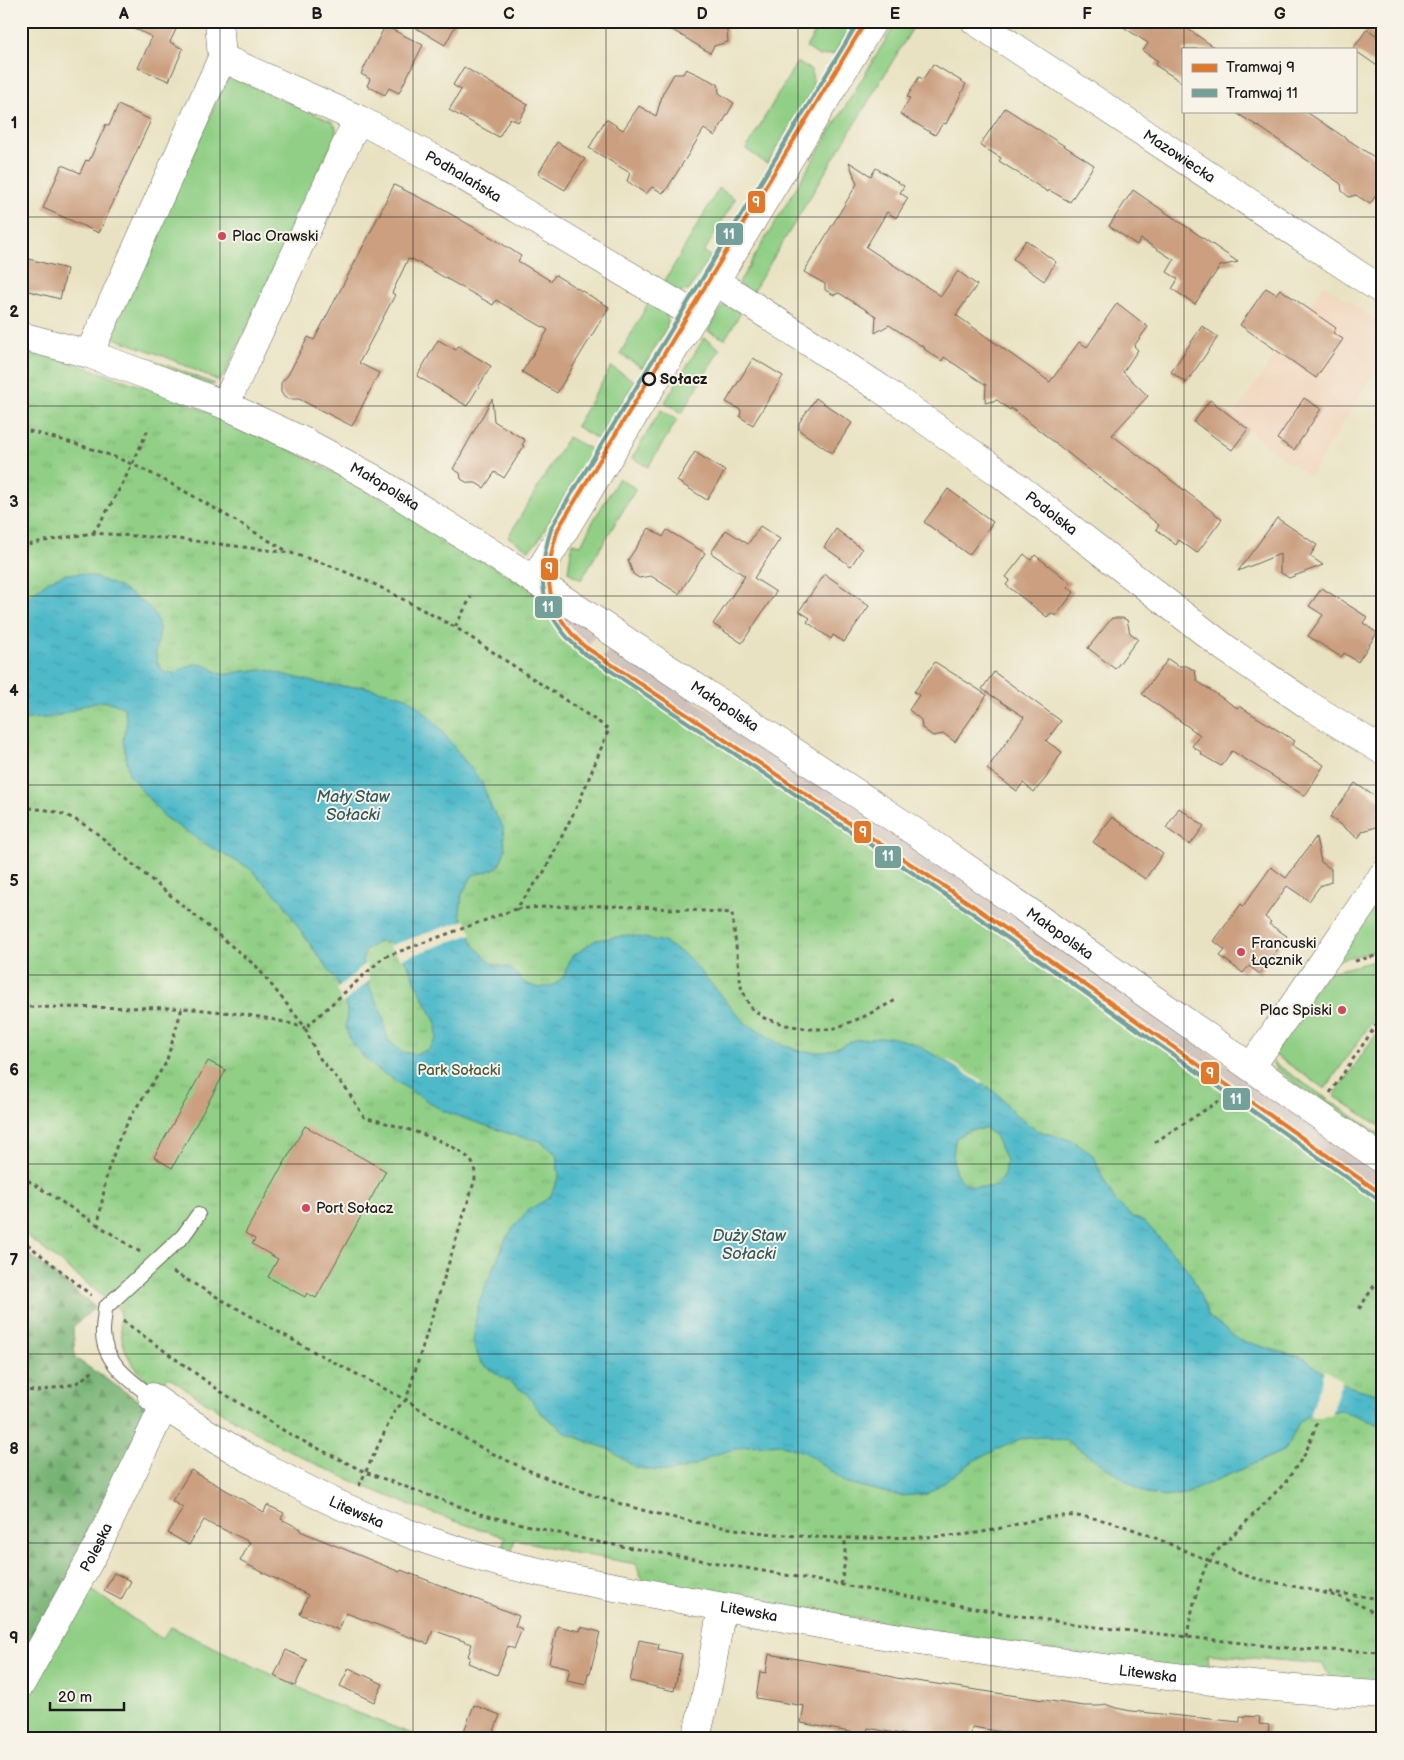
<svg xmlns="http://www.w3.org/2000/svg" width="1404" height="1760" viewBox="0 0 1404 1760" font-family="'Balsamiq Sans',sans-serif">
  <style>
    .built { fill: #f1d5bd }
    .railway { fill: #cec1ba }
    .green { fill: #90cf85; stroke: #567650 }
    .forest { fill: url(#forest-firs); stroke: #486747 }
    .park { fill: url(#park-tufts); stroke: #567650 }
    .water { fill: url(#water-ripples); stroke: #346a72; fill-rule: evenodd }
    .pier { fill: #e9e2c2 }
    .building { fill: #cb9f7f }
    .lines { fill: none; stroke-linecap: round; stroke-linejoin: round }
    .service-casing { stroke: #646156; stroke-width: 16 }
    .minor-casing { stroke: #646156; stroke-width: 29 }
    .path { stroke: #646156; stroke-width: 3; stroke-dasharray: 4 4; stroke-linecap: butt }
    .service { stroke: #fff; stroke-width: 14 }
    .minor { stroke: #fff; stroke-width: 28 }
    .tram-1-casing { stroke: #f7f3e8; stroke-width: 8 }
    .tram-2-casing { stroke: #f7f3e8; stroke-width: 8 }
    .tram-1 { stroke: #e17829; stroke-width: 4 }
    .tram-2 { stroke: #73a199; stroke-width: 4 }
    .grid { fill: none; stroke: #1c1c1c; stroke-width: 1; stroke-opacity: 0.55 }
    .poi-dot { fill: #d1495b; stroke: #f7f3e8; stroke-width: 2 }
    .stop-dot { fill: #f7f3e8; stroke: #1c1c1c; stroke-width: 2.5 }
    .labels { text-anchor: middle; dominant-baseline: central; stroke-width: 4; stroke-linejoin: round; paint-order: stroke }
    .street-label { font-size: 15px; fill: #1c1c1c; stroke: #f7f3e8 }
    .poi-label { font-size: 15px; fill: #1c1c1c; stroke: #f7f3e8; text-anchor: start }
    .stop-label { font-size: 15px; font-weight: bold; fill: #1c1c1c; stroke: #f7f3e8; text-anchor: start }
    .park-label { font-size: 15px; fill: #455b41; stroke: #f7f3e8 }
    .water-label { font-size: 16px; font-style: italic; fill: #305b61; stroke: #f7f3e8 }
    .line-badge { stroke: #f7f3e8; stroke-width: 2 }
    .badge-label { font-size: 14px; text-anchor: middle; font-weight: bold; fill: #fff }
    .neatline { fill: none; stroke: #1c1c1c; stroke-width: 2 }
    .grid-label { font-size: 16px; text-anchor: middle; font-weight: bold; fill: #1c1c1c }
  </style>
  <defs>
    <pattern id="forest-firs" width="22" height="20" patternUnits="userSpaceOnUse" patternTransform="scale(1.25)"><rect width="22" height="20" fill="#74b272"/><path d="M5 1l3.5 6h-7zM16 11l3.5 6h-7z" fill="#5e905d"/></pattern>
    <pattern id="park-tufts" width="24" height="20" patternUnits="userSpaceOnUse" patternTransform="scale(1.25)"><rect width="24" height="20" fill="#90cf85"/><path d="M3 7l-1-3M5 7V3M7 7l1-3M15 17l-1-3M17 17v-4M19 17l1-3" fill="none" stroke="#7cb172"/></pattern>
    <pattern id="water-ripples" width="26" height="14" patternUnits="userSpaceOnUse" patternTransform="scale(1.25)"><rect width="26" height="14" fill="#4db9c9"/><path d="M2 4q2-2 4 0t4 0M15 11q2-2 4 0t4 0" fill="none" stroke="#439eac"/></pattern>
  </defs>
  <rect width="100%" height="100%" fill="#f7f3e8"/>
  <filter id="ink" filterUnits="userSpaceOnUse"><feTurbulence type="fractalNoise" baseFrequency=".02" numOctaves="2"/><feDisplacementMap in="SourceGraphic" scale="10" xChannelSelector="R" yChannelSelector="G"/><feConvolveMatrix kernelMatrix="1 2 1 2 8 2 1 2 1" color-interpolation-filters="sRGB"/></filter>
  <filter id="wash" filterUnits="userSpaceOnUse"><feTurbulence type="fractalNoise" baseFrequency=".0096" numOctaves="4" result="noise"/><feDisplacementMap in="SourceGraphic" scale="20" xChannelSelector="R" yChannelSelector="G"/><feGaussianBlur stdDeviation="1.12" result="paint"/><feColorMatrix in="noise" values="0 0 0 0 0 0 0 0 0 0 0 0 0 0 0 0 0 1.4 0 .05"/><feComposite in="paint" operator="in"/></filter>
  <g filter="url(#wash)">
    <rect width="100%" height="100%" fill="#e9e2c2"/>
    <polygon class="built" points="1324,284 1383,325 1383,358 1310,476 1285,460 1233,417"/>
    <g class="railway">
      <polygon points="546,599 595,635 583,655 567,640 558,629 550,615"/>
      <polygon points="611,646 938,860 1307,1122 1383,1174 1383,1202 1294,1142 1110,1010 736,754 599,665"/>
    </g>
    <g class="green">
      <polygon points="822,21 854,21 834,54 819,56 806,47"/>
      <polygon points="897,21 917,21 752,293 738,284"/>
      <polygon points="797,62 811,70 814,87 767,164 746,149"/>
      <polygon points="231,77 333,122 336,128 336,135 225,374 219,381 166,357 109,336 226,81"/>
      <polygon points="719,188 735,199 704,252 711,256 689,290 677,292 663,284"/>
      <polygon points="650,300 666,311 668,321 667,327 643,368 620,354"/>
      <polygon points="725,303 742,311 725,339 708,331"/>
      <polygon points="704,338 720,349 682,413 665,402"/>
      <polygon points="111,344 215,384 209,385 114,350"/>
      <polygon points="611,367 635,381 599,440 576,426"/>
      <polygon points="661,410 677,420 648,467 632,458"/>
      <polygon points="568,437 592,450 538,541 529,550 508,537"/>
      <polygon points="619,478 636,489 581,580 568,572 572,543 581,545 592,523"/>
      <polygon points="1383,890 1383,949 1334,961"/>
      <polygon points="1383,959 1383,1006 1325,1089 1272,1053 1326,973"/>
      <polygon points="1383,1024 1383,1128 1334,1096"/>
      <polygon points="1273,1062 1383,1137 1383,1147 1276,1069"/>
      <polygon points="86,1586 162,1639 171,1627 334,1704 425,1739 21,1739 21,1708"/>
    </g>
    <polygon class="forest" points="21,1248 95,1307 73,1327 75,1358 152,1410 100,1526 21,1663"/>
    <path class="park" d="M21,348l34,9 113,38 100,43 112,59 166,102c7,26 18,38 37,56 177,114 351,233 525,353 92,64 181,133 275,194v483l-52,-4 -8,-17 -116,-10 4,17 -91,-10 -476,-78 -8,-19 -61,-11 -60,-14 -4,16 -10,-2 4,-16c-126,-38 -230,-86 -337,-160l-10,12c-29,-22 -39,-41 -38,-79l-99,-79z"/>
    <path class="water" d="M66,574c5,0 11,-1 16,0 18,2 64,24 73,41 2,4 4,11 4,15 1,20 -11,24 6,43h9l20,-9 11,1 16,9h9l13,-3 24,-1 50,13 33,4 12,-1 45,11 26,23 49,63 9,24 12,20 2,23 -6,16 -12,6 -14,3 -11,19 -2,20 14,31 18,19 18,4 15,15 14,5 15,-3 10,-9 7,-19 25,-17 33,-5 35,7 24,15 56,65 34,21 24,9h24l29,-12 35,-3 23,6 36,20 48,30 18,21 21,16 37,11 21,15 8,20 13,25 18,16 12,5 46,51 18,44 30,23 67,19 10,9 32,18 35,10v30l-43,-16 -33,6 -8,6 -10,22 -6,7 -98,43 -20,3 -19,-3 -79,-53 -23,-4 -24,2 -45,21 -48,34 -27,2 -53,-13 -41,-30 -26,-9 -34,2 -35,10 -15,9 -26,7 -34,-4 -28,-19 -40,-15 -27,-21 -15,-20 -45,-30 -8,-20 5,-39 29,-68 20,-25 23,-14 9,-21 -3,-22 -16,-13 -27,-6 -70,-24 -68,-43 -14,-14 -12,-16 -3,-11 1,-18 -10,-28 -33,-45 -22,-35 -33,-33 -37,-20 -48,-31 -35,-42 -6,-35 4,-18 -3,-14c-27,-15 -41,0 -67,8 -11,3 -24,2 -36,4v-118l29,-22zM378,942l12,1 18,21 8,19 20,40 1,15 -8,11 -13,5 -15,-2 -13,-12 -7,-29 -11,-23 -8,-28 4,-10zM985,1129l10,6 11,26 -2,14 -8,11c-37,6 -49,-13 -40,-48l13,-8z"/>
    <g class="pier">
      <polygon points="465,920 472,934 401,959 389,946"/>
      <polygon points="366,963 370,980 342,1004 337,989"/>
      <polygon points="948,1060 950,1061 984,1082 980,1083 949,1063"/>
      <polygon points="1325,1370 1342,1380 1331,1415 1314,1418 1310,1416"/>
    </g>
    <g id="blocks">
      <g class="building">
        <polygon points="120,21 180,21 170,42 183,49 169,81 138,68 152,37"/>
        <polygon points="404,21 458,21 445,45"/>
        <polygon points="658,21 726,21 728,42 714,46 710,53"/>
        <polygon points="1114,21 1176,21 1217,49 1183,49 1183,83 1155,65 1158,61 1143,51 1148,43"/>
        <polygon points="385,26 423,45 399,93 389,88 385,95 367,86 370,79 361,74"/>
        <polygon points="1367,29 1383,40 1383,70 1353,49"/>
        <polygon points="933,64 966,84 946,124 943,123 935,135 900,114 910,98 907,97 919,77 923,79"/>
        <polygon points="464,67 528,105 518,122 510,118 499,137 449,110 461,90 453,85"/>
        <polygon points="686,69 718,84 719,93 734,103 715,136 704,129 665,192 664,191 663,193 652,187 646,194 627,181 630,173 589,148 606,119 623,130 639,106 656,116 663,93 674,74 683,74"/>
        <polygon points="118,105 151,120 99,233 43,208 62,165 80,173 86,160 89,161 106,124 109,126"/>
        <polygon points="1005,108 1094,165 1070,202 1049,190 1048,192 999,161 1001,158 980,145"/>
        <polygon points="1233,111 1305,111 1383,163 1383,185 1370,204 1356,195 1349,197 1342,191 1341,184 1264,130"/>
        <polygon points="557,142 585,159 565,190 538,174"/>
        <polygon points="849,162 871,176 876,168 904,186 900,193 908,198 896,218 887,212 866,247 941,296 958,271 977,285 956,315 1050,382 1079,342 1087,347 1117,303 1148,327 1134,346 1138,350 1123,372 1148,396 1112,435 1222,519 1197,553 1179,540 1176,545 1156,529 1159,525 1011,408 1010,410 997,400 985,403 986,385 944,357 942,361 924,349 925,348 889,325 875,333 876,316 839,293 834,295 825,290 825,284 804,272 857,184"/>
        <polygon points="394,185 433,204 496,240 521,256 518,261 551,281 555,275 609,307 557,393 522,372 548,330 496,300 493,305 412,259 411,260 408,259 392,293 395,295 359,363 379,373 352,426 299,399 288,399 284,397 281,392 281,383 288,375 308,337 314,340 367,239"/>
        <polygon points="1133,190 1238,262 1220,266 1195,304 1172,289 1178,279 1167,272 1174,260 1141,239 1137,245 1109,226"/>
        <polygon points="1026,240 1056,262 1044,281 1013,259"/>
        <polygon points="21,257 67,269 60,299 21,289"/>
        <polygon points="1266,288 1276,294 1280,289 1336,328 1333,333 1343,339 1316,378 1240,325"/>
        <polygon points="1202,326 1218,337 1186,383 1171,372"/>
        <polygon points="438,340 456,350 458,346 491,366 467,406 417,376"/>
        <polygon points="753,358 783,376 753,425 740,417 741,410 726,402"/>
        <polygon points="816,398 852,423 832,453 799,430 799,423"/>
        <polygon points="1304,398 1321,409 1294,450 1277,439"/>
        <polygon points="492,399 494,421 525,440 522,445 524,446 504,478 495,472 484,488 476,483 468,483 461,479 460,473 453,469"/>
        <polygon points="1210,400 1248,429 1232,450 1194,422"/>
        <polygon points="695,452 725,471 707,500 677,481"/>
        <polygon points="948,489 993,522 969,555 924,522"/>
        <polygon points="1277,518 1317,545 1310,556 1323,565 1289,578 1280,572 1280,554 1238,571"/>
        <polygon points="760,526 780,539 754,578 776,592 742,643 713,624 745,576 711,553 726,530 748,544"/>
        <polygon points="649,528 663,537 667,530 705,553 679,594 651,576 639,578 633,574 628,560"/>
        <polygon points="836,529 862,549 851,566 824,547"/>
        <polygon points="1024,554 1031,560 1035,555 1071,583 1067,587 1074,592 1056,616 1051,613 1047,617 1006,585 1010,580 1006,577"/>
        <polygon points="825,574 869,606 844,642 833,635 831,639 807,622 810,618 799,611"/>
        <polygon points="1322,588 1367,617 1363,623 1377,633 1358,662 1344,653 1341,657 1308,636 1323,615 1309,606"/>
        <polygon points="1112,618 1122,618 1127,620 1130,633 1138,639 1115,669 1088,648"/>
        <polygon points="1168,659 1178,666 1187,666 1195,671 1197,681 1237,708 1239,706 1295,741 1292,745 1324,765 1305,796 1232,751 1221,766 1202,755 1201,752 1192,746 1200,735 1142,694"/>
        <polygon points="935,662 987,695 955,742 944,734 933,736 922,728 921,720 909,710 919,695 914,692"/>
        <polygon points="994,672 1061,721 1046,741 1062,752 1046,778 1034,792 1023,783 1017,791 987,769 1024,717 982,689"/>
        <polygon points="1355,783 1383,802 1378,810 1380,826 1363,831 1358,838 1330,817"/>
        <polygon points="1179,808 1204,826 1190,845 1166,828"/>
        <polygon points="1112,817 1163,854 1145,879 1093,842"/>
        <polygon points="1316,837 1321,862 1331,869 1331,882 1320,886 1309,901 1287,886 1265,917 1271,922 1269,924 1287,936 1260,974 1249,966 1243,973 1220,956 1225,950 1214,941 1241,904 1243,906 1271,867 1286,878"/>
        <polygon points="208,1061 226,1070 172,1168 154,1157"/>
        <polygon points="305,1126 386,1171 316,1298 307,1293 305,1297 268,1277 278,1259 252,1244 255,1239 245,1233"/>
        <polygon points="191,1470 264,1512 267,1505 284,1513 281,1519 301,1529 300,1531 400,1572 401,1570 519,1616 515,1626 522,1629 514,1649 508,1646 497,1675 468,1663 470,1657 468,1656 472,1644 433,1630 428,1644 346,1613 339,1630 300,1614 308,1595 240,1561 250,1542 216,1526 216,1527 204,1520 189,1545 168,1533 183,1508 172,1501"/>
        <polygon points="114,1573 131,1581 121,1600 104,1591"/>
        <polygon points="557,1626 580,1631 581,1627 600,1632 590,1673 588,1673 586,1685 567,1681 570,1668 549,1663"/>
        <polygon points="639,1640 659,1644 658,1649 682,1654 674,1691 630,1681"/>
        <polygon points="286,1650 307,1660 295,1686 274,1676"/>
        <polygon points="769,1654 878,1673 896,1678 1084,1706 1100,1706 1105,1704 1116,1708 1131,1711 1240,1722 1240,1716 1260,1717 1259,1724 1269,1725 1268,1739 1046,1739 972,1727 970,1739 917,1739 917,1737 868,1728 866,1735 801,1723 804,1706 756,1698 760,1672 766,1673"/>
        <polygon points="349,1668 383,1684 374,1702 340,1686"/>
        <polygon points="474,1705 500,1715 491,1739 461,1739"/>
      </g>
    </g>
  </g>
  <g filter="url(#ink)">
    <use href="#blocks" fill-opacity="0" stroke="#646156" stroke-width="1"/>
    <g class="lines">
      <g class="service-casing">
        <path id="service" d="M152,1397c-21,-16 -50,-36 -49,-66 0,-7 2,-16 2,-23l78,-72 15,-21"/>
      </g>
      <g class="minor-casing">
        <g id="minor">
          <path id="s1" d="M975,21l408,270"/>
          <path id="s2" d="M222,58l136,61 80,42 257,154"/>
          <path id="s3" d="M715,281l165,107 121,86 224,174 82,56 76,47"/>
          <path id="s4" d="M21,336l68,18 74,27 62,24 82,38 64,34 163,103 384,254 465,326"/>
          <polyline points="89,354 222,58 219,21"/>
          <polyline points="225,405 358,119"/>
          <polyline points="534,580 873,21"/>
          <polyline points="1251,1067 1383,875"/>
          <path id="s5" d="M152,1397c23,17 47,31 71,46 87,53 183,95 282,121 52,13 105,22 158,32 61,11 122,22 184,33 112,19 224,36 337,49 66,7 132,14 199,17"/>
          <path id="s6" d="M21,1684l75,-135 68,-143"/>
          <polyline points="696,1739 710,1676 722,1607"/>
        </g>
      </g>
      <g class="path">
        <path d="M21,429c38,10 77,20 113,36 53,25 102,57 153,86"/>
        <path d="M93,533c23,-34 40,-69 56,-106"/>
        <polyline points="21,547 39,542 93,533 178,539 291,553 334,567 376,585 455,627"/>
        <path d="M21,807c12,2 24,2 35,5 25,7 44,23 62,40l139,115 48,60"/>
        <path d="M517,909c72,-7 143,-1 215,4l9,74 9,20 14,11 22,7 24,4h23l30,-12 35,-18"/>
        <polyline points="1355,961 1383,954"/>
        <polyline points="21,1007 182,1008"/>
        <polyline points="1330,1093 1383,1015"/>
        <polyline points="1155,1142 1219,1101"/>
        <polyline points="21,1176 98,1225"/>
        <polyline points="21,1239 91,1295"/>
        <path d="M140,1252l-42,-27 9,-52 12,-34 13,-25 34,-51 16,-55c42,4 83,7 123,20"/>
        <path d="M173,1272l134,76 99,52 69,-221c0,-3 0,-8 -1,-12 -7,-25 -86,-43 -110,-50l-17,-27 -30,-35 -12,-27 79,-71 132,-48 28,-37 36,-72 29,-71 -154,-102 16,-30"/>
        <polyline points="1359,1309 1383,1272"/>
        <polyline points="123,1321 220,1391 291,1435 365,1472 480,1514 592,1541 1008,1614 1087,1626 1187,1637 1297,1649 1383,1652"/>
        <polyline points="21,1390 38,1391 75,1384 95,1370"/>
        <path d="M359,1486l36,-76 11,-10c31,20 61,42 94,57 114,56 245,83 371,81 35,-1 71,0 106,-5 33,-5 65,-19 99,-17 44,3 91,28 132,44l77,-77 20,-29 14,-35"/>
        <polyline points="841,1585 845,1561 845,1538"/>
        <polyline points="1329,1592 1383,1599"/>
        <path d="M1187,1637c4,-27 11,-51 21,-77 14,5 28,13 43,17 44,12 94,13 132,42"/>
      </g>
      <use href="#service" class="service"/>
      <use href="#minor" class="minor"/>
      <g class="tram-1-casing">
        <path id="tram-1" d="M866,21l-308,508c-16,49 -13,81 26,117l388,259 411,290"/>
      </g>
      <g class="tram-2-casing">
        <path id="tram-2" d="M859,21l-307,505c-17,52 -13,88 29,125l387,259 411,290"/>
      </g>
      <use href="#tram-1" class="tram-1"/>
      <use href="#tram-2" class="tram-2"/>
    </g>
  </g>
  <path class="grid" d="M220,21v1718M413,21v1718M606,21v1718M798,21v1718M991,21v1718M1184,21v28M1184,111v1628M21,217h1362M21,406h1362M21,596h1362M21,785h1362M21,975h1362M21,1164h1362M21,1354h1362M21,1543h1362"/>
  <g class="poi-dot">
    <circle cx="222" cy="236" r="5"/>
    <circle cx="1241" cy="952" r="5"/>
    <circle cx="1342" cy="1010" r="5"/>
    <circle cx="306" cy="1208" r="5"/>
  </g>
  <circle class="stop-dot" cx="649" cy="379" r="6"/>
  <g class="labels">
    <g class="street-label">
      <text stroke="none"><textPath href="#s1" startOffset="245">Mazowiecka</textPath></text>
      <text stroke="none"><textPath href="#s2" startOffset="269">Podhalańska</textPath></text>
      <text stroke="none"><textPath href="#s4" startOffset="395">Małopolska</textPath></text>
      <text stroke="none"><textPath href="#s3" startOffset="409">Podolska</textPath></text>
      <text stroke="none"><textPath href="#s4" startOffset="800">Małopolska</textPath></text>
      <text stroke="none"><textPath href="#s4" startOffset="1205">Małopolska</textPath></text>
      <text stroke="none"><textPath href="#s5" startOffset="235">Litewska</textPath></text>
      <text stroke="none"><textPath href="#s6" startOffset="156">Poleska</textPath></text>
      <text stroke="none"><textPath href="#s5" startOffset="641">Litewska</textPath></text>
      <text stroke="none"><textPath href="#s5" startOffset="1045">Litewska</textPath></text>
    </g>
    <g class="poi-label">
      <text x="232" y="236">Plac Orawski</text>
      <text x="1251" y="943">Francuski<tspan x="1251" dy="17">Łącznik</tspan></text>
      <text x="1332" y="1010" text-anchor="end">Plac Spiski</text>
      <text x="316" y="1208">Port Sołacz</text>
    </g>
    <g class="stop-label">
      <text x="660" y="379">Sołacz</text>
    </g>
    <g class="park-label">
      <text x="459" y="1070">Park Sołacki</text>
    </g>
    <g class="water-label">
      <text x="353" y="797">Mały Staw<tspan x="353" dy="18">Sołacki</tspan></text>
      <text x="749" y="1236">Duży Staw<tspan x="749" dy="18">Sołacki</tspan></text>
    </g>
  </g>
  <g class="line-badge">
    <rect x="747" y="190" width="19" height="24" rx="5" fill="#e17829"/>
    <rect x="715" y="222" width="29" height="24" rx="5" fill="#73a199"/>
    <rect x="540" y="557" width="19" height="24" rx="5" fill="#e17829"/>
    <rect x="534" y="595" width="29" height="24" rx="5" fill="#73a199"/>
    <rect x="853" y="820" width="19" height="24" rx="5" fill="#e17829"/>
    <rect x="874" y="845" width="28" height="24" rx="5" fill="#73a199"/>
    <rect x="1200" y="1061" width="20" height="24" rx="5" fill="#e17829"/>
    <rect x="1222" y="1087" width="29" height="24" rx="5" fill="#73a199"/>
  </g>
  <g class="badge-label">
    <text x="756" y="207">9</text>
    <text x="729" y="239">11</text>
    <text x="549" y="573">9</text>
    <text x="548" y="612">11</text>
    <text x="863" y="837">9</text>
    <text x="888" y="861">11</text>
    <text x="1210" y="1078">9</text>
    <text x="1236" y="1104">11</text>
  </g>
  <rect width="1404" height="1760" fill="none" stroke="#f7f3e8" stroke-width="55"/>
  <rect x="1182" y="48" width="175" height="65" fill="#f7f3e8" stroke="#9f9d96"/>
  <rect x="1192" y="64" width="25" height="8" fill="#e17829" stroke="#9f9d96"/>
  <text x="1226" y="72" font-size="15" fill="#1c1c1c">Tramwaj 9</text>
  <rect x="1192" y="89" width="25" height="8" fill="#73a199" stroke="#9f9d96"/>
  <text x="1226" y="98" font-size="15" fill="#1c1c1c">Tramwaj 11</text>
  <path d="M50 1702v8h74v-8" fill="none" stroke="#1c1c1c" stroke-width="2.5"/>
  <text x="58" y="1702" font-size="15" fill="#1c1c1c" stroke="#f7f3e8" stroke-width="4" paint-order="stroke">20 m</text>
  <rect x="28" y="28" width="1348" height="1704" class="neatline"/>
  <g class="grid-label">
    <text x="124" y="19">A</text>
    <text x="317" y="19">B</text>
    <text x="509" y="19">C</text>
    <text x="702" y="19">D</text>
    <text x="895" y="19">E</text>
    <text x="1087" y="19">F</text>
    <text x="1280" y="19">G</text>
    <text x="14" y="128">1</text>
    <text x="14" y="317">2</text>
    <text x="14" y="507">3</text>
    <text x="14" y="696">4</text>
    <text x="14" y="886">5</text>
    <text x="14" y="1075">6</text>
    <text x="14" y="1265">7</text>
    <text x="14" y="1454">8</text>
    <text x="14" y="1643">9</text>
  </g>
</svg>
